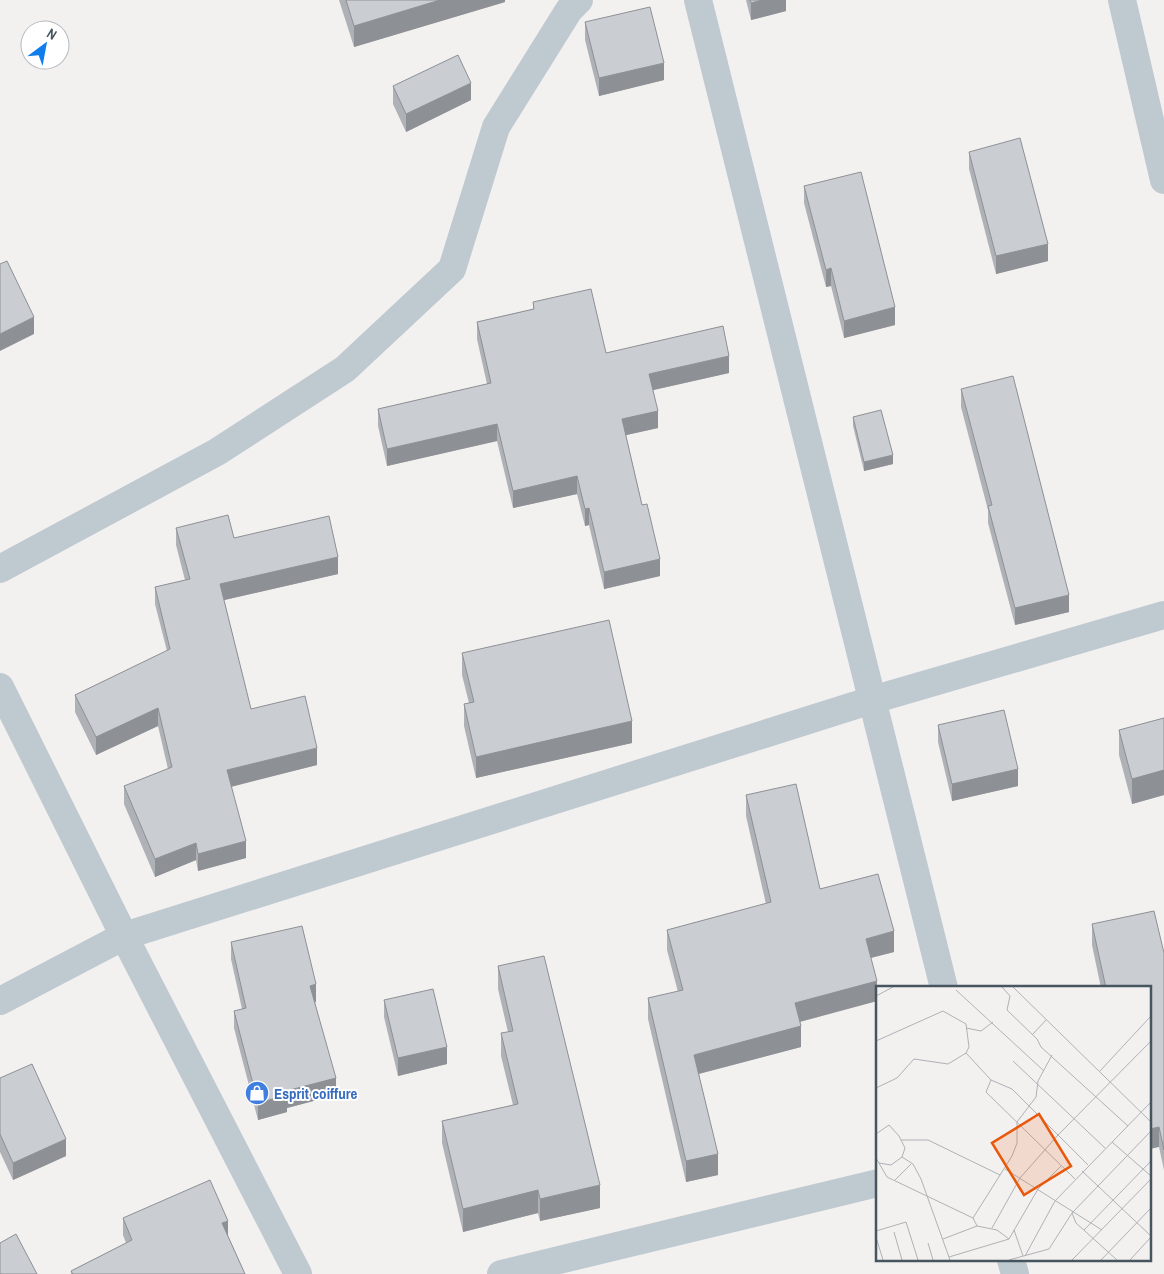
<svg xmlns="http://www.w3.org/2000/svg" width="1164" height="1274" viewBox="0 0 1164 1274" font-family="'Archivo Narrow',sans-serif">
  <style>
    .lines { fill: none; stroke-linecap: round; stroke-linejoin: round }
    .street { stroke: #bec9d0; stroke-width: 28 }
    .wall { fill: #aeb1b5 }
    .shaded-wall { fill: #8d9094 }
    .building { fill: #caced3; stroke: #8d9094 }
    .labels { text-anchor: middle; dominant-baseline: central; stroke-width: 4; stroke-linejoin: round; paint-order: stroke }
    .shop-label { font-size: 15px; font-weight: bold; fill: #366cbe; stroke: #fff; text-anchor: start }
    .inset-road { fill: none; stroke: #aeb2b6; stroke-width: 1 }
    .view { fill: #e8590c; fill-opacity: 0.15; stroke: #e8590c; stroke-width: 2.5 }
    .inset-edge { fill: none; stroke: #47555f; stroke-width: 2.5 }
  </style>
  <rect width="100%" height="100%" fill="#f3f0f0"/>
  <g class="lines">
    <g class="street">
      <polyline points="698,0 944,988"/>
      <polyline points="1122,0 1164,180"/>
      <polyline points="0,569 217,452 345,369 452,269 496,127 569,10 579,0"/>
      <polyline points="0,687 124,936 298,1274"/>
      <polyline points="0,1001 124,936 872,700 1164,615"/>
      <polyline points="1011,1260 1015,1274"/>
      <polyline points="501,1274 878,1183"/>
    </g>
  </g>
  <g class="wall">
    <polygon points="339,0 505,0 505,2 354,47"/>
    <polygon points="746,0 786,0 786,11 751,20"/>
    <polygon points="585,22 664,80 599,96 585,40"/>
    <polygon points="393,86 471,100 406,132 393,104"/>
    <polygon points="969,152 1048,261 996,274 969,169"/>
    <polygon points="804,186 895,325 844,338 831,286 826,287 804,203"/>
    <polygon points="533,302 606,353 729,373 653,390 658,428 626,435 642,505 660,576 604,589 589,525 585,526 577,494 513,508 497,441 387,466 378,426 378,409 487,384 477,339 477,322 533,309"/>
    <polygon points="961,389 1069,612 1015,625 988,523 988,510 961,407"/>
    <polygon points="853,417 893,464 864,471 853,426"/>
    <polygon points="176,528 234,538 338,574 224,600 251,709 317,765 231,786 246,858 198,871 196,860 155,877 124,804 124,786 168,769 158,726 96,755 75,712 75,695 167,651 155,604 155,587 185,580 176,545"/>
    <polygon points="462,653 632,743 476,778 464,726 464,704 469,703 462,675"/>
    <polygon points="1164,718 1164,795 1132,804 1119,755 1119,730"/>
    <polygon points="938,725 1018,786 952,801 938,742"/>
    <polygon points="746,795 820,889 894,952 871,958 877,1001 800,1022 801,1047 699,1074 718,1175 686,1182 648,1019 648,998 678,992 667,950 667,930 766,904 746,816"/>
    <polygon points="1092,924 1164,953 1164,1170 1159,1147 1150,988 1101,988 1092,945"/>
    <polygon points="231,942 316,1002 315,1002 336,1095 287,1108 287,1112 258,1120 234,1028 234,1011 242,1009 231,959"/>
    <polygon points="498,966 600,1208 540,1221 538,1213 463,1232 442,1143 442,1121 513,1105 501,1056 501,1033 508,1032 498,989"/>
    <polygon points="384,1000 447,1064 398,1076 384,1017"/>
    <polygon points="0,1078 66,1156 13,1180 0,1152"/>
    <polygon points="123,1218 228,1236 245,1274 71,1274 71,1271 126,1243 123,1235"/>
  </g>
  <g class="shaded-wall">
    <polygon points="440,0 505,0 505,2 354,47 354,26"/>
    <polygon points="762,0 786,0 786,11 751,20 751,3"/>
    <polygon points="664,63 664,80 599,96 599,78"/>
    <polygon points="471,83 471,100 406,132 406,114"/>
    <polygon points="1048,244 1048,261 996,274 996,256"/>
    <polygon points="831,268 831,286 826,287 826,270"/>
    <polygon points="895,307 895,325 844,338 844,321"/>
    <polygon points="34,317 34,334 0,351 0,334"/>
    <polygon points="729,356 729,373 649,391 649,374"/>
    <polygon points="658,411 658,428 622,436 622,419"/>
    <polygon points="497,424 497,441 387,466 387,449"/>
    <polygon points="893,455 893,464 864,471 864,462"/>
    <polygon points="577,476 577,494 513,508 513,491"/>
    <polygon points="589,508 589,525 585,526 585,509"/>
    <polygon points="338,557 338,574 220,601 220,584"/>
    <polygon points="660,559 660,576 604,589 604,572"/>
    <polygon points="1069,595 1069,612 1015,625 1015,608"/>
    <polygon points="158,708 158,726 96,755 96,737"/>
    <polygon points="632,721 632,743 476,778 476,757"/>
    <polygon points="317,748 317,765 227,788 227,770"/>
    <polygon points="1018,769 1018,786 952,801 952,784"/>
    <polygon points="1164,770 1164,795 1132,804 1132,779"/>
    <polygon points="246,841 246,858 198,871 198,854"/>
    <polygon points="196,843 196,860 155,877 155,859"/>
    <polygon points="894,931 894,952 866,959 866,939"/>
    <polygon points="877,981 877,1001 795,1023 795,1003"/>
    <polygon points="316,984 316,1002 310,1003 310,986"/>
    <polygon points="801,1026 801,1047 694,1075 694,1055"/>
    <polygon points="447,1047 447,1064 398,1076 398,1058"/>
    <polygon points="336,1078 336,1095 287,1108 287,1112 258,1120 258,1103 286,1091"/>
    <polygon points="1159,1127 1159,1147 1150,1149 1150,1129"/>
    <polygon points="66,1139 66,1156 13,1180 13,1163"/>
    <polygon points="718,1154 718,1175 686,1182 686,1161"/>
    <polygon points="600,1185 600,1208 540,1221 540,1199"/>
    <polygon points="538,1190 538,1213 463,1232 463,1209"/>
    <polygon points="228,1221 228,1238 222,1223"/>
  </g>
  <g class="building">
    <polygon points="346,0 440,0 354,26"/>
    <polygon points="750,0 762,0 751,3"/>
    <polygon points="650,7 664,63 599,78 585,22"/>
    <polygon points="458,55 471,83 406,114 393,86"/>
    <polygon points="1020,138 1048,244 996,256 969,152"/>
    <polygon points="861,172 895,307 844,321 831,268 826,270 804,186"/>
    <polygon points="7,261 34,317 0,334 0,264"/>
    <polygon points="591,289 606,353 723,326 729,356 649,374 658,411 622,419 642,505 647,504 660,559 604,572 589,508 585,509 577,476 513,491 497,424 387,449 378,409 491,383 477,322 534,309 533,302"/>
    <polygon points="1013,376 1069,595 1015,608 988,506 992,505 961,389"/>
    <polygon points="881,410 893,455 864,462 853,417"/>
    <polygon points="228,515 234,538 329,516 338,557 220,584 251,709 305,696 317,748 227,770 246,841 198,854 196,843 155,859 124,786 172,767 158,708 96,737 75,695 170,649 155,587 190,579 176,528"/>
    <polygon points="609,620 632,721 476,757 464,704 474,702 462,653"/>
    <polygon points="1004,710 1018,769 952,784 938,725"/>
    <polygon points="1164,718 1164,770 1132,779 1119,730"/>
    <polygon points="796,784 820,889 878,874 894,931 866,939 877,981 795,1003 801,1026 694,1055 718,1154 686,1161 648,998 683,990 667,930 771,902 746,795"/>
    <polygon points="1154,911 1164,953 1164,1150 1159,1127 1150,1129 1150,988 1106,988 1092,924"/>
    <polygon points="302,926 316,984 310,986 336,1078 286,1091 287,1095 258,1103 234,1011 246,1008 231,942"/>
    <polygon points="544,956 600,1185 540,1199 538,1190 463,1209 442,1121 518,1104 501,1033 513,1031 498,966"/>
    <polygon points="433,989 447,1047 398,1058 384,1000"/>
    <polygon points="32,1064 66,1139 13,1163 0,1134 0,1078"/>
    <polygon points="210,1180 228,1221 222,1223 245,1274 73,1274 71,1271 132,1240 123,1218"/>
    <polygon points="16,1234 37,1274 0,1274 0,1243"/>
  </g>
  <defs>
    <g id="shop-disc" transform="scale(1.25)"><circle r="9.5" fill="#3f7fe0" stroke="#fff"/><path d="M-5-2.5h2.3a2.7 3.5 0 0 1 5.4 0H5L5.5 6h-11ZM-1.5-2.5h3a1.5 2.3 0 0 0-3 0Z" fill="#fff"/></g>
  </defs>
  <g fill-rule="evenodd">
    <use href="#shop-disc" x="257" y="1093"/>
  </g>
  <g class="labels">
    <g class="shop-label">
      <text x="274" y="1093">Esprit coiffure</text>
    </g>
  </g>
  <g transform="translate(876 986)">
    <rect width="275" height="275" fill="#f3f0f0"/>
    <path class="inset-road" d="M126,1l8,9 -3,14 30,29 4,8 87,79M137,1l138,135M80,4l88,81M0,10l17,-9M90,42l15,3 12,-9M156,49l14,-15M0,55l67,-30 23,13 3,23 -3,6M90,67l25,27 21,9 76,76M137,75l92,87M224,85l51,-55M115,94l-5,12 89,87M0,102l21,-10 17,-19 34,5 18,-11M0,148l13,-9 10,11 6,12 -3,9 11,7 8,15 29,81M25,154h27l72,35M236,156l39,34M0,172l11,19 86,41 4,8 20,4 12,9M3,177l12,2 11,-8M129,183l97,61M206,185l69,65M19,194l16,-16M196,227l4,10 41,37M97,232l39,-62 5,-13v-21l19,-25 2,-16 14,-26M116,242l28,-50 38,-43 93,-94M138,244l9,26M208,244l67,-69M0,245l30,-9 12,38M18,246l8,28M0,251l7,23M67,253l34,-13M52,257l5,17M149,270l30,-55 96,-99M73,271l60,-18 29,-50 23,-23M133,274l40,-11 23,-36 79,-82M196,274l79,-81M225,274l50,-52M254,274l21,-23"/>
    <path class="view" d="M163,128l32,52 -47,29 -32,-52z"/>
    <rect width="275" height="275" class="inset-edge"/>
  </g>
  <g transform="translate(45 45) rotate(32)"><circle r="24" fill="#ffffff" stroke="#b5bbbf"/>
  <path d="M0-4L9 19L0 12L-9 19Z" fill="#107ded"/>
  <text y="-8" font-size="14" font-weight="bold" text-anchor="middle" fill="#47555f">N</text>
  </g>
</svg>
